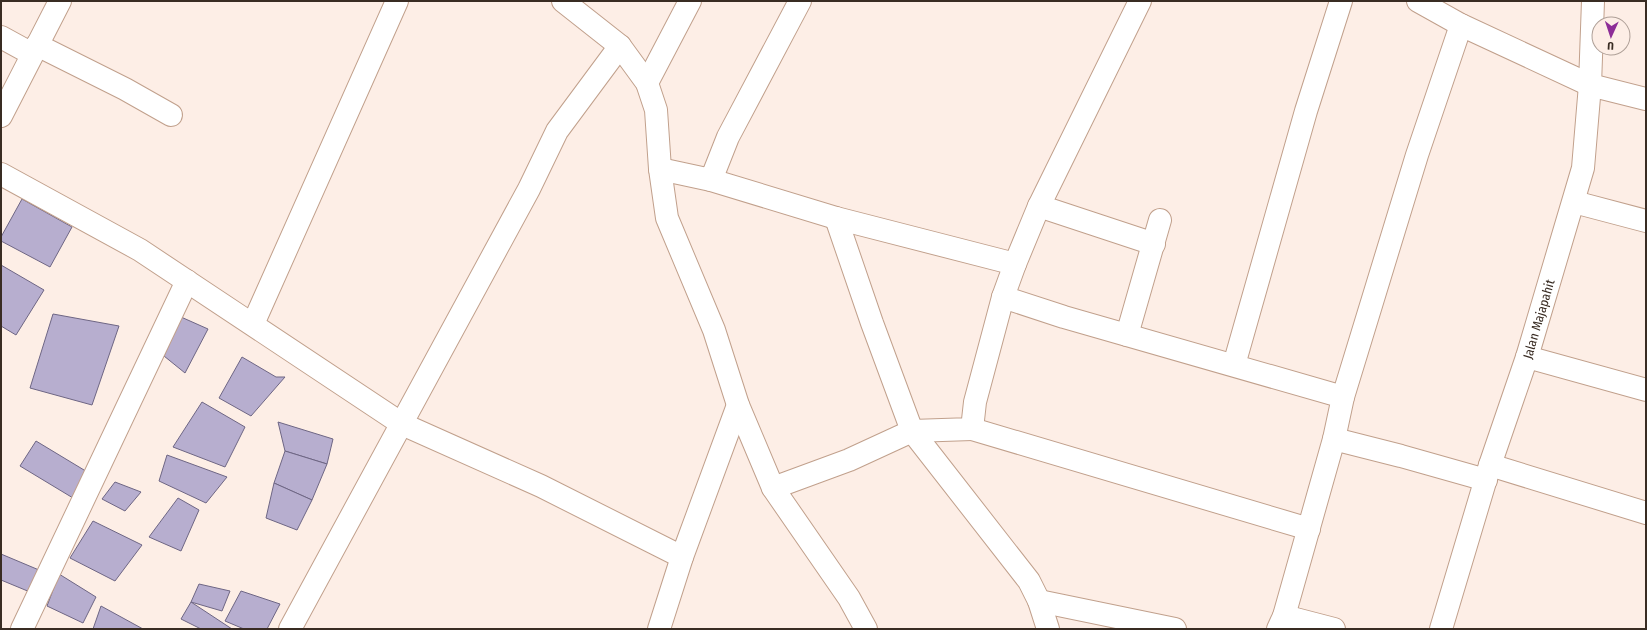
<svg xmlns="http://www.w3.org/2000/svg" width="1647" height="630" viewBox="0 0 1647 630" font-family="'Fira Sans Condensed',sans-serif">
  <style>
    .building { fill: #b7aecf; stroke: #6e6684 }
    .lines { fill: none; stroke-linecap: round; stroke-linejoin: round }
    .street-casing { stroke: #c1a08c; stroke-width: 24 }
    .secondary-casing { stroke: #c1a08c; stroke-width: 24 }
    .street { stroke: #fff; stroke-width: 22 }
    .secondary { stroke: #fff; stroke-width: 22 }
    .labels { text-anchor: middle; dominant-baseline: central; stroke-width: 3; stroke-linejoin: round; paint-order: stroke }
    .street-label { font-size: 13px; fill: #392c23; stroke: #fdeee6 }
  </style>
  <rect width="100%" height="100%" fill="#fdeee6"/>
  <g class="building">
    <polygon points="22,199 72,227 50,267 1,241 1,237"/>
    <polygon points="1,265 44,290 16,335 1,326"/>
    <polygon points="53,314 119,326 92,405 30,388"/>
    <polygon points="181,317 208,329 185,373 164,356"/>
    <polygon points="242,357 276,377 285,377 251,416 219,398"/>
    <polygon points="202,402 245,427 225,467 173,447"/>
    <polygon points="278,422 333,439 327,464 285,451"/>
    <polygon points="36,441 89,473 73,498 20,466"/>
    <polygon points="285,451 327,464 312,500 274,483"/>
    <polygon points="167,455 227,477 206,503 159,481"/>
    <polygon points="115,482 141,492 125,511 102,499"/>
    <polygon points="274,483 312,500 297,530 266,518"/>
    <polygon points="178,498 199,510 181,551 149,537"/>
    <polygon points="93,521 142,545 115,581 70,558"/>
    <polygon points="1,554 39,570 30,592 1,580"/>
    <polygon points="59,574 96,597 83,623 47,606"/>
    <polygon points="199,584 230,591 222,611 191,602"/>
    <polygon points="241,591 280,604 267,629 244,629 225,621"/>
    <polygon points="191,602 232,629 201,629 181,619"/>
    <polygon points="101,606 143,629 93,629"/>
  </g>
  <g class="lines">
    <g class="street-casing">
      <g id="street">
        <polyline points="563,1 620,46 647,83 656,110 660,169 667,218 714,330 738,405 773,488 849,598 866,629"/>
        <polyline points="1418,1 1461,25 1590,85 1646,99"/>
        <polyline points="1,37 32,54"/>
        <polyline points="37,45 125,89 171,115"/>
        <polyline points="647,83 690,1"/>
        <polyline points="1,116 60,1"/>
        <polyline points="660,169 711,180 728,137 800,1"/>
        <polyline points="1,174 140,250 402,424 541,486 682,557"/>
        <polyline points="711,180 836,218 1015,264"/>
        <polyline points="1574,202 1646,221"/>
        <polyline points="1039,206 1154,244"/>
        <polyline points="836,218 872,323 912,431 1029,581 1039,601 1048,629"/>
        <polyline points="1003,297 1064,317 1343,397"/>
        <polyline points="253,324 397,1"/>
        <polyline points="1127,335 1160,220"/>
        <polyline points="1527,357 1646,390"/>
        <polyline points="1234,365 1306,111 1341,1"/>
        <polyline points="972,429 1309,529"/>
        <polyline points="1334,439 1401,456 1486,480"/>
        <polyline points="1490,465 1646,513"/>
        <polyline points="773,488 849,460 912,431 972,429 975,402 1003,297 1015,264 1039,206 1140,1"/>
        <polyline points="1039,601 1175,629"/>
        <polyline points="1284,616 1334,629"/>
        <polyline points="22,629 187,281"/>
        <polyline points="290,629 529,189 557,131 620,46"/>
        <polyline points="659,629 682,557 738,405"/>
        <polyline points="1278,629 1284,616 1334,439 1343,397 1417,155 1461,25"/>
      </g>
    </g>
    <g class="secondary-casing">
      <g id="secondary">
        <path id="s1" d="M1441,629l49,-164 37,-108 56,-189 7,-83 3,-84"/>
      </g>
    </g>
    <use href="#street" class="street"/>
    <use href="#secondary" class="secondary"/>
  </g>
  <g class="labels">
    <g class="street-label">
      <text stroke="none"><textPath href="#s1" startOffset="325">Jalan Majapahit</textPath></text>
    </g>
  </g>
  <rect width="1647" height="630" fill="none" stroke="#392c23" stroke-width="4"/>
  <g transform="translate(1611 36) rotate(183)"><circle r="19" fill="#fdeee6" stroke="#afa098"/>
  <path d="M0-3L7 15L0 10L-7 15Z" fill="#8d2d97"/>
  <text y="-6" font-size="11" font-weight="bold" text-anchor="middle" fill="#392c23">U</text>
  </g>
</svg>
